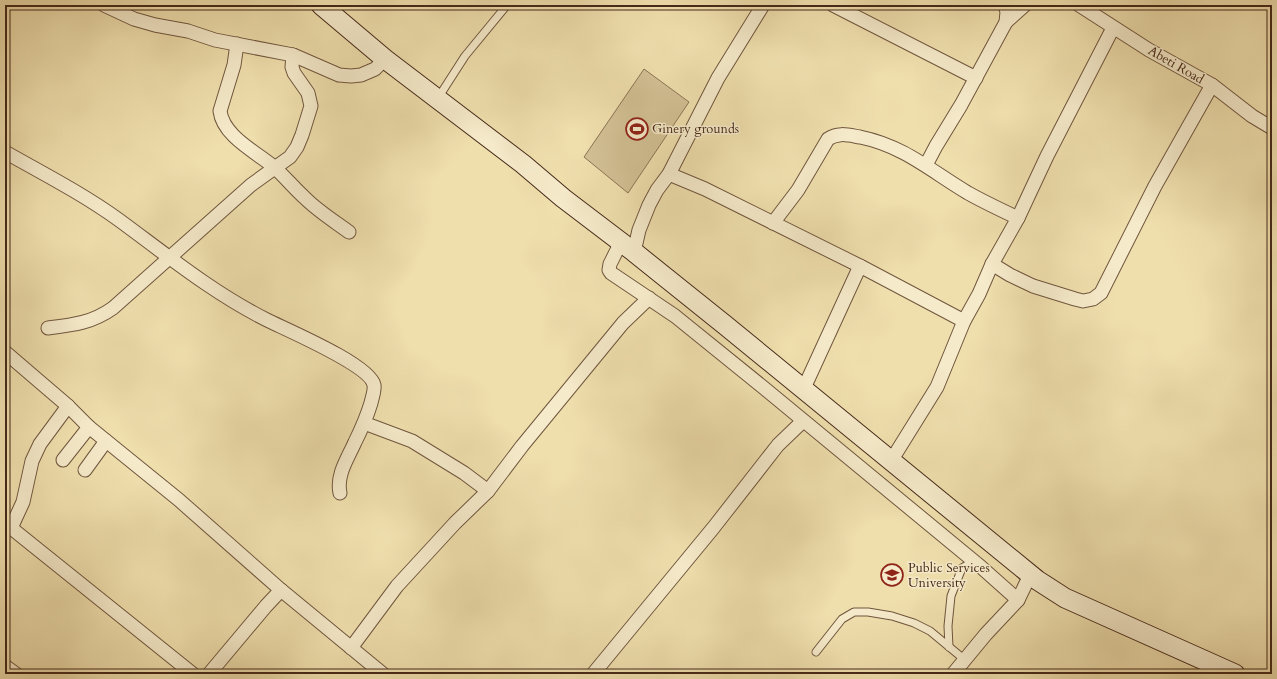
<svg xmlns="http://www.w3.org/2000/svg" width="1277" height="679" viewBox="0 0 1277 679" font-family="Cardo,serif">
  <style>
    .green { fill: #d2c094; stroke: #8c7456 }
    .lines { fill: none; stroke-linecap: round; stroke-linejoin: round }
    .lane-casing { stroke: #70563e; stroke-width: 9 }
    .street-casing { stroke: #70563e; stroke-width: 15 }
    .secondary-casing { stroke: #462919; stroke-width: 21 }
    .lane { stroke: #f5eaca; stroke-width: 7 }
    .street { stroke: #f5eaca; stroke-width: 13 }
    .secondary { stroke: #f5eaca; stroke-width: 19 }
    .labels { text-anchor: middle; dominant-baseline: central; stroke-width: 3; stroke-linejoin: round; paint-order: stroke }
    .street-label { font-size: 13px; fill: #462919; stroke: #f5eaca }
    .poi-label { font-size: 13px; fill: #462919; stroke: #f5eaca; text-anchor: start }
  </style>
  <rect width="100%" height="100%" fill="#efdfad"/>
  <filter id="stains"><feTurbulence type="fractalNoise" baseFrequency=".005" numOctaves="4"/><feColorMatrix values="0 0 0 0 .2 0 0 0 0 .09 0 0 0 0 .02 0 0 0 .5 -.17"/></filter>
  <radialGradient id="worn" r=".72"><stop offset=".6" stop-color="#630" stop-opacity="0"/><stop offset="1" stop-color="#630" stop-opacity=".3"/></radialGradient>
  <polygon class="green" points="644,69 689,102 628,193 584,157"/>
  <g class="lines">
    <g class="lane-casing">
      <g id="lane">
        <polyline points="438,98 465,56 507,5"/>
        <polyline points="949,647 948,626 951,596 962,568 974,561"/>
        <polyline points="816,652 842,619 854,612 868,612 892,616 914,623 930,631 965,660"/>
      </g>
    </g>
    <g class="street-casing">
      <g id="street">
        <polyline points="104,5 134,19 155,25 188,31 215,40 293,55 339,75 351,76 361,75 375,69 385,59"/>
        <polyline points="833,5 976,78"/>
        <polyline points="1079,5 1149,50 1212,85 1252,116 1272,128"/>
        <polyline points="1006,22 1025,5"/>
        <path d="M237,44l-3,21 -14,46c3,25 36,41 54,56 11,10 20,21 31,31 13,13 29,23 44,34"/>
        <path d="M5,152c39,22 78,42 114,68 49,36 94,73 148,100 20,10 103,45 107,65 1,5 -2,13 -3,18 -4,13 -10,27 -16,39 -7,16 -19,33 -15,51"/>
        <polyline points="926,165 936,146 961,105 1006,22 1007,12 1005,5"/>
        <polyline points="669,174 705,189 860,266 964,321"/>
        <path d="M773,223l25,-33 30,-51c10,-7 20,-4 32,-2 44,9 71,34 108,56 16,9 33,17 50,25"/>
        <polyline points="621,242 610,264 609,270 611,273 675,316 764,388 981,567 1018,600"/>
        <polyline points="634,252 639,230 649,205 657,190 669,174 718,78 763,5"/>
        <polyline points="992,264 1010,275 1033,286 1075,299 1083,301 1093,299 1101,293 1155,186 1212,85"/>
        <path d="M48,328c25,-3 44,-5 65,-20l138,-123 39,-28 7,-10 5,-12 9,-29 -3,-13 -14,-20 -2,-6 1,-12"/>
        <polyline points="5,352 68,406 89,427 179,500 281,590 383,674"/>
        <polyline points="804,388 860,266"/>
        <polyline points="364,423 412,441 464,473 488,491"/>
        <polyline points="63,460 89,427"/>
        <polyline points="891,461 937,387 964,321 979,294 992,264 1018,218 1047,156 1113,28"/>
        <polyline points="85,470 106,441"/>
        <polyline points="5,523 193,674"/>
        <polyline points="11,528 23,502 32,461 40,444 68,406"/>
        <polyline points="351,648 397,586 455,523 488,491 522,446 623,323 649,298"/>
        <polyline points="5,666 16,674"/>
        <polyline points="209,674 266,606 281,590"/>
        <polyline points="593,674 714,527 778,445 803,421"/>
        <polyline points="953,674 986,634 1018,600 1030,575"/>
      </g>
    </g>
    <g class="secondary-casing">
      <polyline id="secondary" points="321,5 385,59 523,164 563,198 634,252 725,325 1037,580 1065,598 1235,674"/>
    </g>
    <use href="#lane" class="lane"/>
    <use href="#street" class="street"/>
    <use href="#secondary" class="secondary"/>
  </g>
  <defs>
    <g id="stadium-ring" transform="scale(1.15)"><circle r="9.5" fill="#f5eaca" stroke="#8f2418" stroke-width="1.5"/><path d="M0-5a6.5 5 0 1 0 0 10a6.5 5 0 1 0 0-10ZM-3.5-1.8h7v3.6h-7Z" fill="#8f2418"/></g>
    <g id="university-ring" transform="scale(1.15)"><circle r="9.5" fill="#f5eaca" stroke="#8f2418" stroke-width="1.5"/><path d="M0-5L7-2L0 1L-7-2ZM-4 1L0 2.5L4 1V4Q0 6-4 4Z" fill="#8f2418"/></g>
  </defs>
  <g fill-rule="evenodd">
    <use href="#stadium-ring" x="637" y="129"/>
    <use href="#university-ring" x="892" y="575"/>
  </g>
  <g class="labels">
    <g class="street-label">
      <text transform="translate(1176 65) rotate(30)">Abeti Road</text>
    </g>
    <g class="poi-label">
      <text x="652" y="129">Ginery grounds</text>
      <text x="908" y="568">Public Services<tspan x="908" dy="15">University</tspan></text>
    </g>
  </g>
  <rect width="1277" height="679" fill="none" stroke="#efdfad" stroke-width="20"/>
  <rect x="6" y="6" width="1265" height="667" fill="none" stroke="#462919" stroke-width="2"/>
  <rect x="10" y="10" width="1257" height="659" fill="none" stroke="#462919"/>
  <rect width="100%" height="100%" filter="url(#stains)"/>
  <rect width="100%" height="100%" fill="url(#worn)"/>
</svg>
